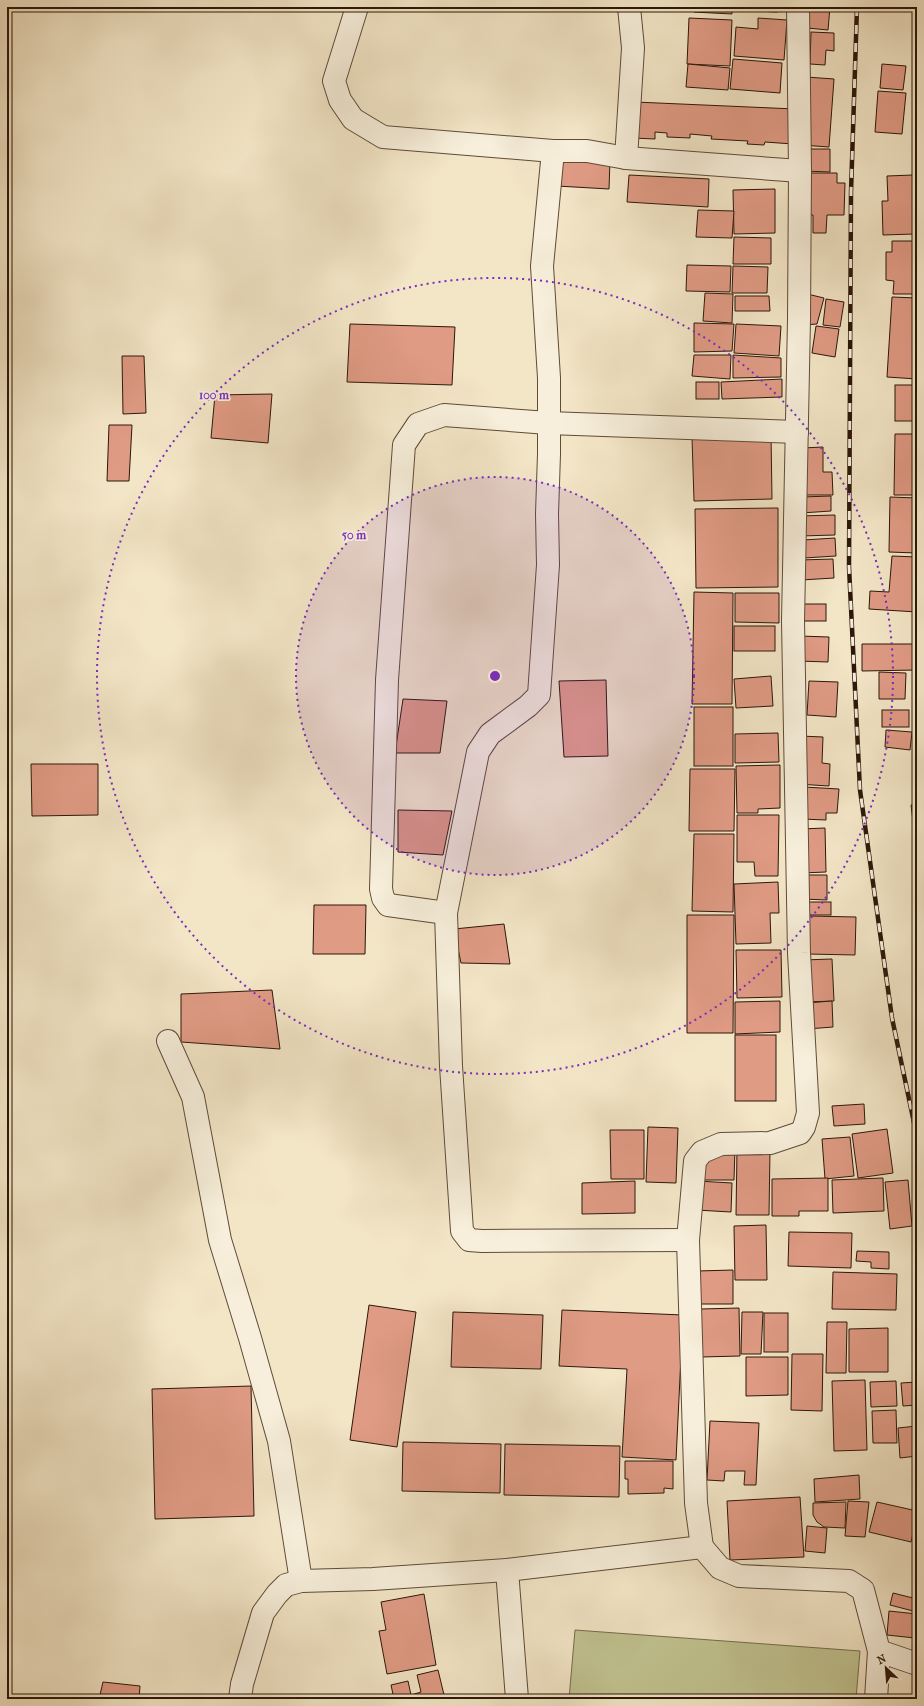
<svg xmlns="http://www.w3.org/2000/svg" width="924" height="1706" viewBox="0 0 924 1706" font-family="'IM FELL French Canon',serif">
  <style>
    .green { fill: #c1c391; stroke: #766d4d }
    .building { fill: #e09b85; stroke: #2c1709 }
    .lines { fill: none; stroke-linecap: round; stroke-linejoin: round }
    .minor-casing { stroke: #5e4b38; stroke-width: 24 }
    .minor { stroke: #f7efdb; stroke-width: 22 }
    .rail-casing { stroke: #2c1709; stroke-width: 4.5 }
    .rail { stroke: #f7efdb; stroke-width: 3; stroke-dasharray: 9; stroke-linecap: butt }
    .ring { fill: none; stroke: #7b2cbf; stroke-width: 2; stroke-dasharray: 2 4 }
    .centre { fill: #7b2cbf; stroke: #f7efdb; stroke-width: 2 }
    .ring-label { font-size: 12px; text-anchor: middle; font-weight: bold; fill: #7b2cbf; stroke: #f7efdb; stroke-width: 3.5; stroke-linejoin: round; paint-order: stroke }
  </style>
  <rect width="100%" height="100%" fill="#f3e6c7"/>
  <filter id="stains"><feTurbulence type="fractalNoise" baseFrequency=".005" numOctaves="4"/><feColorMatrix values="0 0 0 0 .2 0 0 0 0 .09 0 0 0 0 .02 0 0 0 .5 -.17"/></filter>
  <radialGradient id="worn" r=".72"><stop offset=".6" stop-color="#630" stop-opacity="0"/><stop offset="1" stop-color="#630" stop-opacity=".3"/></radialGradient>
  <polygon class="green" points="575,1630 860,1651 856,1699 569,1699"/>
  <g class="building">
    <polygon points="695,7 732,7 732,14 694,12"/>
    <polygon points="735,7 777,7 777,12 735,10"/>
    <polygon points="809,7 830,7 828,30 807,28"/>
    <polygon points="689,18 732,20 730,66 687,64"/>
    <polygon points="758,18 787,20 784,60 734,56 736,27 758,29"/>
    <polygon points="811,32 834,33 834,51 826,50 825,65 810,64"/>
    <polygon points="733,59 782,63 780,93 730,89"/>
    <polygon points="688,64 730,68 728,90 686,87"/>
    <polygon points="882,64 906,66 903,90 880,88"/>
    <polygon points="806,77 834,79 829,147 801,145"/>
    <polygon points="878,91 906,93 902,134 875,132"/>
    <polygon points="635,102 795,109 793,144 765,142 764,145 747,144 748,141 711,139 712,136 690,134 690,138 667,137 667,133 655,132 655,139 633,138"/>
    <polygon points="804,149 830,149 830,172 804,171"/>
    <polygon points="559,157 610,160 609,189 557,186"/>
    <polygon points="801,173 837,173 837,183 845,183 844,215 827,215 826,233 813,233 813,215 800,215"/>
    <polygon points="629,175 709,179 708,207 627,202"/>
    <polygon points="913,175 914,234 883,235 882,201 888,201 887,176"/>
    <polygon points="775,189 775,233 734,234 733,190"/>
    <polygon points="698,210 734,211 732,238 696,237"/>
    <polygon points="734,237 771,238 771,264 733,264"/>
    <polygon points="892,241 917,241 917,294 893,294 894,281 886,280 886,252 892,252"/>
    <polygon points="687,265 731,266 730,292 686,291"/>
    <polygon points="733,266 768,267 767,293 732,293"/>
    <polygon points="705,293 733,294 732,323 703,321"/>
    <polygon points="803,293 824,298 817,324 803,325"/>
    <polygon points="735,296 769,296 770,311 735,311"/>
    <polygon points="892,297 917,298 917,379 887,377"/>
    <polygon points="826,299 844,302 840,327 823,325"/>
    <polygon points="694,323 734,324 732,351 694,352"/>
    <polygon points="350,324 455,327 452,385 347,382"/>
    <polygon points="736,324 781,326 779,356 734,353"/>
    <polygon points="816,326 839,329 835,357 812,353"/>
    <polygon points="694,355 731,355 730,379 692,376"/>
    <polygon points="733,355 781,358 781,377 733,378"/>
    <polygon points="122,356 144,356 146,413 123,414"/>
    <polygon points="782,379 782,397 722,399 721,382"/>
    <rect x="696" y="382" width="23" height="17"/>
    <rect x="895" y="385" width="22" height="36"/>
    <polygon points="272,394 268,443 211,438 215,395"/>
    <polygon points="109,425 132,425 129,481 107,481"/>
    <polygon points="895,434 917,434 917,495 894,495"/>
    <polygon points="771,435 772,499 694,501 692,437"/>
    <polygon points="823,447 823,472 832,472 833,495 803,495 802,448"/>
    <polygon points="831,496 831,511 801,513 801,497"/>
    <polygon points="890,497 917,498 917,553 889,552"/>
    <polygon points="778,508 778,587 696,588 695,509"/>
    <polygon points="835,515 835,535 800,536 799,516"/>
    <polygon points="835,538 836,556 804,558 803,540"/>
    <polygon points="892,556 917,557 917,612 869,609 870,591 889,592"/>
    <polygon points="833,559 834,578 801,580 800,560"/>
    <polygon points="694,592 733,593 732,704 692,704"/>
    <polygon points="735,593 779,593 779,623 735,622"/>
    <rect x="802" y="604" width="24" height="17"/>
    <rect x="734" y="626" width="41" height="25"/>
    <polygon points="799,636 829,637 828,662 798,661"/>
    <polygon points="862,644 917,644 917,670 862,671"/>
    <polygon points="879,672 906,673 905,699 879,699"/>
    <polygon points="771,676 773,706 736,708 734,679"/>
    <polygon points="606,680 608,756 564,757 559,681"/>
    <polygon points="809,681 838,682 836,717 807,715"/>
    <polygon points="403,699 447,701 440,753 395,753"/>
    <rect x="694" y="707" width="39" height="59"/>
    <rect x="882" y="710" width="27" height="17"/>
    <polygon points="886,730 912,732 910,750 885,747"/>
    <polygon points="778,733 779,762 735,763 735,734"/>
    <polygon points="800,736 823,737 822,763 830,764 829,786 797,784"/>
    <polygon points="31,764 98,764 98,815 32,816"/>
    <polygon points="780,765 780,808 758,809 758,813 737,813 736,766"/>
    <polygon points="690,769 735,769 734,831 689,831"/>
    <polygon points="804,787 839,789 837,813 826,813 826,820 802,819"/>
    <polygon points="917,804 917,853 911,805"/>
    <polygon points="398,810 452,811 443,855 398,852"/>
    <polygon points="737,815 779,815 778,876 755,876 754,862 737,862"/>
    <polygon points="825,828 826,872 801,873 801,829"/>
    <polygon points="694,834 734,834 733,912 692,911"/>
    <polygon points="803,875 827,875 827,900 803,899"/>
    <polygon points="778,882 779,913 770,913 771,943 736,944 734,884"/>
    <rect x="803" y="902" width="28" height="13"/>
    <polygon points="314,905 366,905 365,954 313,954"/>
    <polygon points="687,915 734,915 733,1033 687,1033"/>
    <polygon points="809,916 856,917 855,955 808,954"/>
    <polygon points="504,924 510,964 461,963 454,929"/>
    <polygon points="736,950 781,950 782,997 737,998"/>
    <polygon points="832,959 834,1001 805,1002 803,960"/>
    <polygon points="272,990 280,1049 181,1042 181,994"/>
    <polygon points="780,1001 780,1032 735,1034 735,1002"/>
    <polygon points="832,1001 833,1027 807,1029 806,1003"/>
    <rect x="735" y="1035" width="41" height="66"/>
    <polygon points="864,1104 865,1124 834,1126 832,1106"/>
    <polygon points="648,1127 678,1128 676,1183 646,1182"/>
    <polygon points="887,1129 893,1173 858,1178 852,1134"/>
    <polygon points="610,1130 644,1130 644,1179 611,1179"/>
    <polygon points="850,1137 854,1176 825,1179 822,1139"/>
    <polygon points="735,1148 734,1180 699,1180 712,1149"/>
    <polygon points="737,1150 770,1150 769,1215 736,1215"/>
    <polygon points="828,1178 828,1211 799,1211 799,1216 772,1216 772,1179"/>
    <polygon points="883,1178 884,1211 833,1213 832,1180"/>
    <polygon points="908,1180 912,1226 890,1229 885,1182"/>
    <polygon points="635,1181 635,1213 582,1214 582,1183"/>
    <polygon points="697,1181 732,1183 731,1212 696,1210"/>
    <polygon points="766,1225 767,1280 735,1280 734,1226"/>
    <polygon points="789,1232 852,1233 851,1268 788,1266"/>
    <polygon points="857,1251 889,1252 889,1269 871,1268 871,1262 856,1261"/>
    <polygon points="733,1270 733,1304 697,1304 697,1271"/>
    <polygon points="833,1272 897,1274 896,1310 832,1309"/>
    <polygon points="369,1305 416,1312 397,1447 350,1440"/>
    <polygon points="739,1308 740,1356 701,1357 701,1309"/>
    <polygon points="562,1310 683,1315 676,1460 622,1457 627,1369 559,1366"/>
    <polygon points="453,1312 543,1315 541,1369 451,1367"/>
    <polygon points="742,1312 763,1312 761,1354 741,1354"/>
    <rect x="764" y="1313" width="24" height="39"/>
    <polygon points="827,1322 847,1322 846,1373 826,1373"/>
    <polygon points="888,1328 888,1372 849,1372 849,1329"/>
    <polygon points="792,1354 823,1354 822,1411 791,1410"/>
    <polygon points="746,1357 788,1357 788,1395 746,1396"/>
    <polygon points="865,1380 867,1450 834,1451 832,1381"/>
    <polygon points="896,1381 897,1406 871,1407 870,1382"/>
    <polygon points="917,1382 917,1405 903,1406 901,1383"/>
    <polygon points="251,1386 254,1516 155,1519 152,1389"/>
    <polygon points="896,1410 897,1443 873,1443 872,1411"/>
    <polygon points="710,1421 759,1423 756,1485 744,1485 745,1471 725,1471 724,1481 707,1480"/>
    <polygon points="917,1426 917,1456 900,1458 898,1428"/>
    <polygon points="403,1442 501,1444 500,1493 402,1491"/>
    <polygon points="505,1444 620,1446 619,1497 504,1495"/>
    <polygon points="625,1461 673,1461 673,1489 664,1488 664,1493 628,1494 628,1479 625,1479"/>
    <polygon points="859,1475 860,1499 815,1502 814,1479"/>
    <polygon points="800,1497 804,1557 730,1560 727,1501"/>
    <polygon points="848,1501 869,1502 865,1537 845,1536"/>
    <polygon points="846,1502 845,1528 824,1527 817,1522 813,1515 813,1503"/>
    <polygon points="877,1502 917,1511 917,1518 911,1542 869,1532"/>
    <polygon points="807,1526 827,1528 825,1553 805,1551"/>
    <polygon points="893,1593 917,1599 917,1612 890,1605"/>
    <polygon points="424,1594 436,1665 387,1674 379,1631 386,1630 381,1602"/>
    <polygon points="889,1611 917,1614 915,1638 887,1635"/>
    <polygon points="438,1670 445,1699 394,1699 391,1685 408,1681 411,1695 421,1692 417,1675"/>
    <polygon points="103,1682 140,1686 139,1699 99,1699"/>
  </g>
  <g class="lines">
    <g class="minor-casing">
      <g id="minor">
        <polyline points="357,7 334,81 340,100 353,119 383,137 553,151 587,151 626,158 800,171"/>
        <polyline points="553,151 542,266 549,378 549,454 547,514 548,565 539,695 528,706 490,734 478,752 446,913 451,1066 462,1231 469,1240 482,1241 688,1240"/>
        <polyline points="626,158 633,48 629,7"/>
        <polyline points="446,913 388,905 383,898 381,889 387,680 404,445 418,424 444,415 548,423 797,432"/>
        <polyline points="168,1041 193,1097 220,1240 250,1338 279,1441 301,1581"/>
        <polyline points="702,1547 720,1568 739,1576 849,1581 863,1590 879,1651 917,1664"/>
        <polyline points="507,1570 517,1699"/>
        <polyline points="240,1699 242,1684 263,1613 277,1594 286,1585 301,1581 373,1579 507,1570 702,1547 696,1503 688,1240 695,1161 702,1152 721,1144 770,1143 800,1133 804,1127 808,1113 799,953 793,621 799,319 800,171 798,7"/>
        <polyline points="876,1699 879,1651"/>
      </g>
    </g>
    <use href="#minor" class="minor"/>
    <g class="rail-casing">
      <polyline id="rail" points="857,7 851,192 849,567 860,790 892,1018 917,1137"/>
    </g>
    <use href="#rail" class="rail"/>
  </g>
  <circle cx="495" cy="676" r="199" fill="#7b2cbf" fill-opacity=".12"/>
  <g class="ring">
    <circle cx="495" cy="676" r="199"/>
    <circle cx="495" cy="676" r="398"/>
  </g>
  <circle cx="495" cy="676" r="6" class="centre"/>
  <g class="ring-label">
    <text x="214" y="399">100 m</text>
    <text x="354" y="539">50 m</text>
  </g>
  <rect width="924" height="1706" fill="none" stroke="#f3e6c7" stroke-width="24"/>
  <rect x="8" y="8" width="908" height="1690" fill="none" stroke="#2c1709" stroke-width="2"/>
  <rect x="12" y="12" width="900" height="1682" fill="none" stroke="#2c1709"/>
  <g transform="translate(886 1668) rotate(334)" stroke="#f7efdb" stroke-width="3" paint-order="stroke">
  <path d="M0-3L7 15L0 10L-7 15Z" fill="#2c1709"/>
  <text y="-6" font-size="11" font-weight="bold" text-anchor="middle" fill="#2c1709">N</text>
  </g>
  <rect width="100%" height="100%" filter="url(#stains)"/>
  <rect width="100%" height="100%" fill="url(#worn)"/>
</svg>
